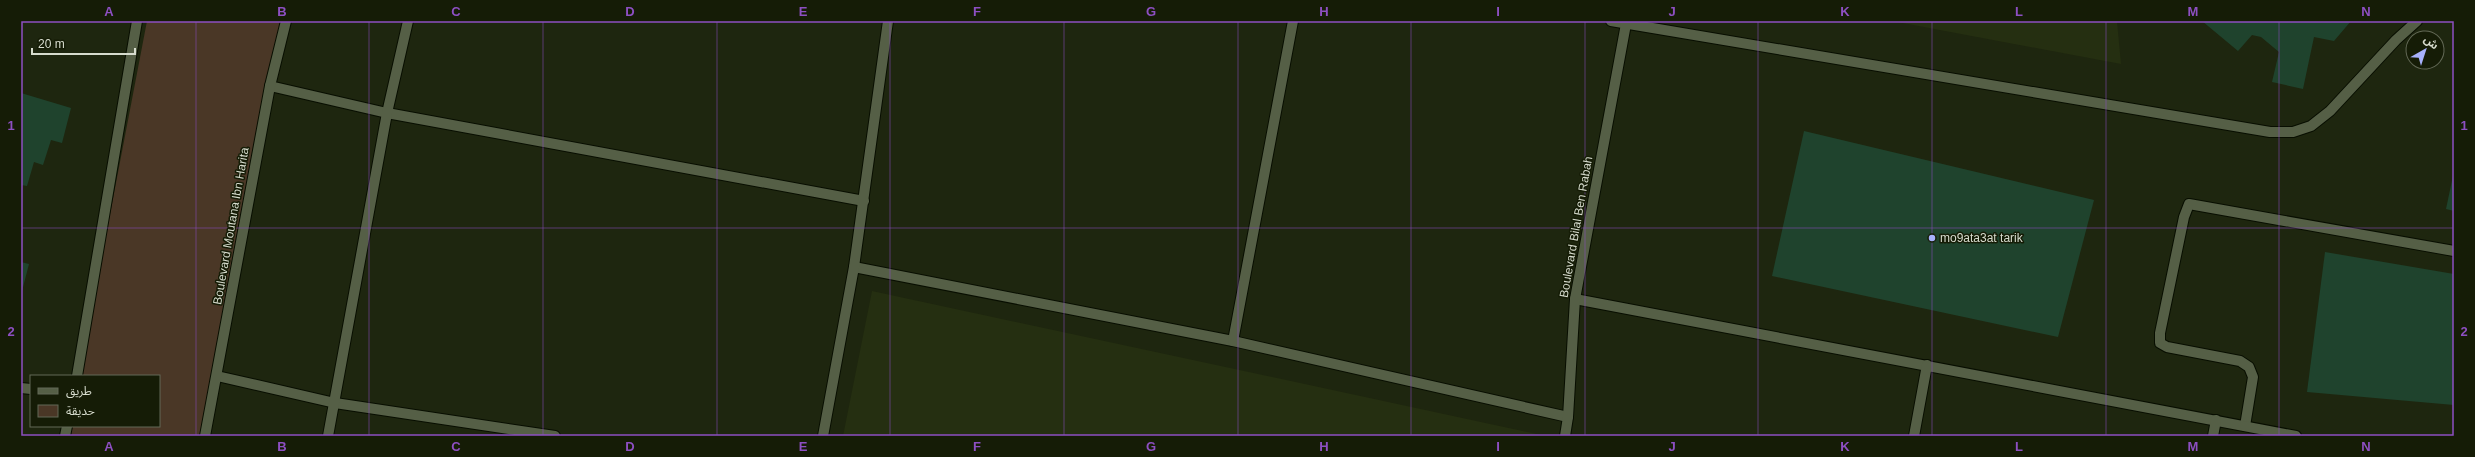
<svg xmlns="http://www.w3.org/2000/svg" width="2475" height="457" viewBox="0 0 2475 457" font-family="Helvetica,'Noto Sans Arabic',sans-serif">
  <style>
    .built { fill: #252f11 }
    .green { fill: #4a3726 }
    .building { fill: #1f432d }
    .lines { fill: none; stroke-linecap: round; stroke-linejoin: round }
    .lane-casing { stroke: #080e00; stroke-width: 12 }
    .street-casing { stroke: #080e00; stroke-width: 12 }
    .secondary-casing { stroke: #080e00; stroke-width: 12 }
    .lane { stroke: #555f46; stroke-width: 10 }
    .street { stroke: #555f46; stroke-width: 10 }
    .secondary { stroke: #555f46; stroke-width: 10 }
    .grid { fill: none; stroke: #8d4fc2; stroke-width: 1; stroke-opacity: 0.55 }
    .poi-dot { fill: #a7b1fc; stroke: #151c06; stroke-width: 1.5 }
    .labels { text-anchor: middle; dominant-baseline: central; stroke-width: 3; stroke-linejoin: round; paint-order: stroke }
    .street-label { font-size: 12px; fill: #d7dcce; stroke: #151c06 }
    .poi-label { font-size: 12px; fill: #d7dcce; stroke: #151c06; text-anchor: start }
    .neatline { fill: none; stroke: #8d4fc2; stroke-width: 1.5 }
    .grid-label { font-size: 13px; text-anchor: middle; font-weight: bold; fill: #8d4fc2 }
  </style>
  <rect width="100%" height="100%" fill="#1e260f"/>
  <g class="built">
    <polygon points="1892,21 2117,21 2121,64"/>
    <polygon points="872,291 1546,436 843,436"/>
  </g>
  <polygon class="green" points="147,21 281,21 203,436 67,436 69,426 159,426 159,376 79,376"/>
  <g class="building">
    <polygon points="2202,21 2351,21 2334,41 2314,37 2303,89 2272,82 2279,52 2261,37 2252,35 2238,51"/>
    <polygon points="21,93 71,108 62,143 51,140 43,165 34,162 27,186 21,185"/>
    <polygon points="1804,131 2094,200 2058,337 1772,276"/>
    <polygon points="2454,171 2454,211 2446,209"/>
    <polygon points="2325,252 2454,274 2454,405 2307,392"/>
    <polygon points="21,262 29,264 22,291 21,291"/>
  </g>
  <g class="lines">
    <g class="lane-casing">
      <polyline id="lane" points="2245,426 2253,377 2249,367 2240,361 2167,347 2160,343 2160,333 2184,217 2189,204 2454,251"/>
    </g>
    <g class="street-casing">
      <g id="street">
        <polyline points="1611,21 2270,132 2293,132 2311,126 2330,111 2396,40 2417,21"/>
        <polyline points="270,86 387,113 864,201"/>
        <polyline points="854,267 1233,341 1568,417"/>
        <polyline points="1575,299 2296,436"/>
        <polyline points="1233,341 1293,21"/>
        <polyline points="217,376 335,403 555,436"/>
        <polyline points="21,388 31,389"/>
        <polyline points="328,436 387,113 408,21"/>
        <polyline points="823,436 854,267 888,21"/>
        <polyline points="1565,436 1568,417 1575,299 1626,24"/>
        <polyline points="1914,436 1927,365"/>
        <polyline points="2213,436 2216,420"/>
      </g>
    </g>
    <g class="secondary-casing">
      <g id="secondary">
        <polyline points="77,376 137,21"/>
        <polyline points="65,436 67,426"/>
        <polyline points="205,436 270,86 286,21"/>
      </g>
    </g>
    <use href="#lane" class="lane"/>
    <use href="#street" class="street"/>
    <use href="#secondary" class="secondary"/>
  </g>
  <path class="grid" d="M196,21v415M369,21v415M543,21v415M717,21v415M890,21v415M1064,21v415M1238,21v415M1411,21v415M1585,21v415M1758,21v415M1932,21v415M2106,21v415M2279,21v415M21,228h2433"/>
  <circle class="poi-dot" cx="1932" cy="238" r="4"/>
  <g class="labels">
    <g class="street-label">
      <text transform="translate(231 226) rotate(-80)">Boulevard Moutana Ibn Harita</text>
      <text transform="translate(1576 227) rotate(-80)">Boulevard Bilal Ben Rabah</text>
    </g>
    <g class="poi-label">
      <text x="1940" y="238">mo9ata3at tarik</text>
    </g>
  </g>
  <rect width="2475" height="457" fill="none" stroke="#151c06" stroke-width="44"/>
  <rect x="30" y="375" width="130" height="52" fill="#151c06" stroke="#636956"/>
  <rect x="38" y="388" width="20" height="6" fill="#555f46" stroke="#636956"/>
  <text x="66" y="395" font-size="12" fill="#d7dcce">طريق</text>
  <rect x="38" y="405" width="20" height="12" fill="#4a3726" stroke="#636956"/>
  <text x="66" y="415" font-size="12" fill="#d7dcce">حديقة</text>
  <g transform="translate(2425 50) rotate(39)"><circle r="19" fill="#151c06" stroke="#636956"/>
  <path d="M0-3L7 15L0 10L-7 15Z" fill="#a7b1fc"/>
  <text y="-6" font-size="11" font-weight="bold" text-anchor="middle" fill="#d7dcce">ش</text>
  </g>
  <path d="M32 48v6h103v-6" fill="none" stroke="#d7dcce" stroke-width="2"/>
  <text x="38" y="48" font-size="12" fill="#d7dcce" stroke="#151c06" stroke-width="3" paint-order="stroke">20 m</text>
  <rect x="22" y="22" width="2431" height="413" class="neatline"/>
  <g class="grid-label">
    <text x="109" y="16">A</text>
    <text x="282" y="16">B</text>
    <text x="456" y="16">C</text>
    <text x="630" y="16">D</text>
    <text x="803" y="16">E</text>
    <text x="977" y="16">F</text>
    <text x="1151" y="16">G</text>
    <text x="1324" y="16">H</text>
    <text x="1498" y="16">I</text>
    <text x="1672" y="16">J</text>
    <text x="1845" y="16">K</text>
    <text x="2019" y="16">L</text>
    <text x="2193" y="16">M</text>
    <text x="2366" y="16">N</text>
    <text x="11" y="130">1</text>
    <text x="2464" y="130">1</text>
    <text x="11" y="336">2</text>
    <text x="2464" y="336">2</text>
    <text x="109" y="451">A</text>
    <text x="282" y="451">B</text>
    <text x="456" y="451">C</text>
    <text x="630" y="451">D</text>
    <text x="803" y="451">E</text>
    <text x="977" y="451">F</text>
    <text x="1151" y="451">G</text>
    <text x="1324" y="451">H</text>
    <text x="1498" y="451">I</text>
    <text x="1672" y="451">J</text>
    <text x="1845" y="451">K</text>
    <text x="2019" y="451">L</text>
    <text x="2193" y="451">M</text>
    <text x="2366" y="451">N</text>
  </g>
</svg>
